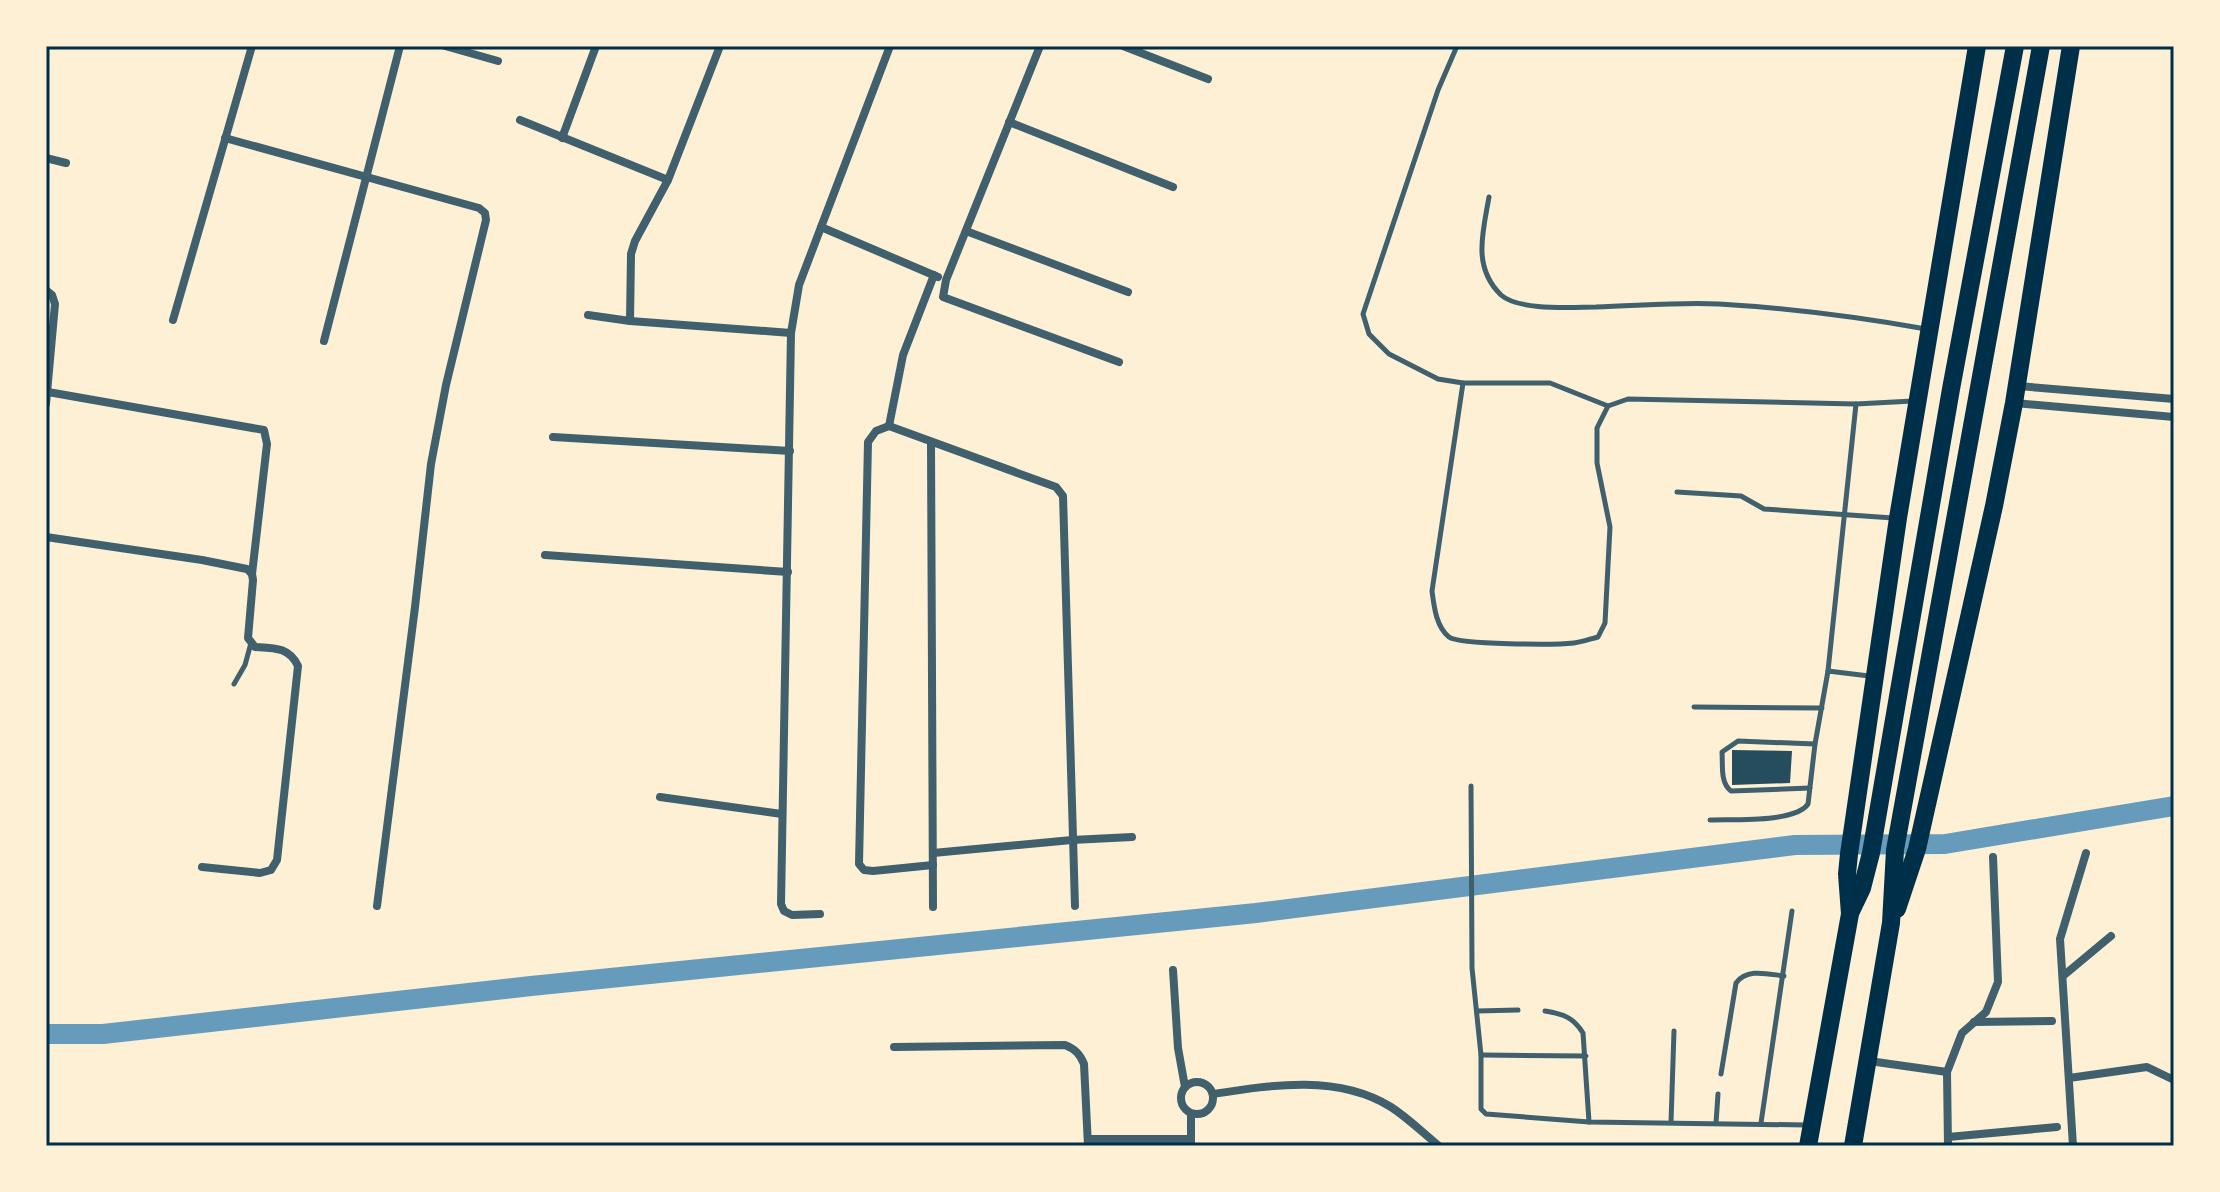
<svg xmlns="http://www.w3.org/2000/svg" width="2220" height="1192" viewBox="0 0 2220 1192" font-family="'Asap Condensed',sans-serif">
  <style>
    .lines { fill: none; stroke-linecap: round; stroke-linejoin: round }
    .canal { stroke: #669bbc; stroke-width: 20 }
    .building { fill: #264d5e }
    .service { stroke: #3f606c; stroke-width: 5 }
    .minor { stroke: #3f606c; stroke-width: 8 }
    .primary { stroke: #003049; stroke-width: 18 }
    .neatline { fill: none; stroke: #003049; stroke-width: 3 }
  </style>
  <rect width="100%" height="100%" fill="#fdf0d5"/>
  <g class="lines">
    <polyline class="canal" points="46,1034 103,1034 531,986 1256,913 1795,845 1945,844 2174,806"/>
  </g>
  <polygon class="building" points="1732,750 1792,751 1790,783 1732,785"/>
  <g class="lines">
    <g class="service">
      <polyline points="1457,46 1438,90 1363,314 1369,334 1389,354 1438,379 1463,383 1550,383 1608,406"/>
      <path d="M1489,197c-6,35 -17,70 12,98 18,16 71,12 95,12 41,-1 82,-5 123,-3 69,4 139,13 207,25"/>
      <path d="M1463,383l-31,208c2,15 4,36 17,46 11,8 107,8 125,6 8,-1 16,-4 24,-6l7,-14 5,-96 -13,-64v-35l11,-22 20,-7 228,5 57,-3"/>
      <polyline points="1677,492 1741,496 1764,509 1893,518"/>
      <polyline points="1828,671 1856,404"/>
      <polyline points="234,684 245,665 251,643"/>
      <polyline points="1694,707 1822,708"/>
      <polyline points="1471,786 1472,968 1481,1055 1481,1109 1486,1114 1589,1122 1807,1125"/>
      <path d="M1810,788l-79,3c-11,-8 -8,-26 -9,-39l16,-11 77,3"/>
      <path d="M1710,820c23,-1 85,3 98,-16l7,-60 13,-73 41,5"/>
      <polyline points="1477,1011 1518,1010"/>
      <path d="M1545,1011c18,3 28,6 38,22l6,89"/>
      <polyline points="1481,1055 1586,1056"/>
      <path d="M1721,1074l15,-91c11,-15 31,-9 48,-7"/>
      <polyline points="1671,1122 1674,1031"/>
      <polyline points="1716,1123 1718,1094"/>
      <polyline points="1761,1123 1792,911"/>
    </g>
    <g class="minor">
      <polyline points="445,46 498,61"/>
      <polyline points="1040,46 946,280 943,297 1119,362"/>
      <polyline points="1123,46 1208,79"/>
      <polyline points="520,120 668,180"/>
      <polyline points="1009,122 1173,187"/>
      <polyline points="225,138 479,208 485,213 486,220 446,385 431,464 415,607 377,906"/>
      <polyline points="562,138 596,46"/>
      <polyline points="46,158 66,163"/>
      <polyline points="821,227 938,277"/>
      <polyline points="966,231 1128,292"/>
      <polyline points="934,275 903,355 889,426 1056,487 1063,496 1075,906"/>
      <polyline points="46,290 52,295 55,304 46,404"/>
      <polyline points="588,315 630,321 791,333"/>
      <polyline points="173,320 252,46"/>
      <polyline points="630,321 631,254 635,241 668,180 720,46"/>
      <polyline points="324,341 400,46"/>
      <polyline points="2018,386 2174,399"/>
      <polyline points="48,392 264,430 267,444 252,574"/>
      <polyline points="2015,403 2174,417"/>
      <polyline points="889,426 876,431 868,442 859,864 864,870 873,871 933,865"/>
      <polyline points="553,437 790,451"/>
      <polyline points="931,443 933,907"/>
      <path d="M46,537l156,23 45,9 5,5 1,6 -5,58 7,9c19,1 34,0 43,19l-21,194 -6,10 -11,3 -58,-6"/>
      <polyline points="545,555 788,572"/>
      <polyline points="660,797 782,814"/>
      <polyline points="933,853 1072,840 1132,837"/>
      <polyline points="820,914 792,915 784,911 781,904 791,333 799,285 890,46"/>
      <polyline points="1173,970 1178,1048 1185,1087"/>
      <polyline points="2063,976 2111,936"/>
      <polyline points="1974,1022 2052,1021"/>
      <path d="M894,1047l171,-2c10,4 15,9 19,19l4,82"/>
      <polyline points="1869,1061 1947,1072"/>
      <polyline points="2069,1078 2147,1067 2174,1080"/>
      <circle cx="1197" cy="1098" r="16"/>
      <path d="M1213,1094c58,-9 125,-20 178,13 17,11 32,26 48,39"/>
      <polyline points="1948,1137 2057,1127"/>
      <polyline points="1088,1139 1191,1139"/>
      <polyline points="1191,1146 1191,1114"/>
      <polyline points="1948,1146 1947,1072 1962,1033 1986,1012 1998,982 1993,857"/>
      <polyline points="2073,1146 2060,939 2086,853"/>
    </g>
    <g class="primary">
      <polyline points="1897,909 1917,849 1994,506 2014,403 2071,46"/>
      <polyline points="1851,911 1862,888 1871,853 1951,389 2015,46"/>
      <polyline points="1808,1146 1850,914 1847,874 1849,854 1898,518 1977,46"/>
      <polyline points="1853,1146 1891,923 1895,850 2041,46"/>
    </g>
  </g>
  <rect width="2220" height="1192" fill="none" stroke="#fdf0d5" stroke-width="96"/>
  <rect x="48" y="48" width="2124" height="1096" class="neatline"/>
</svg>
